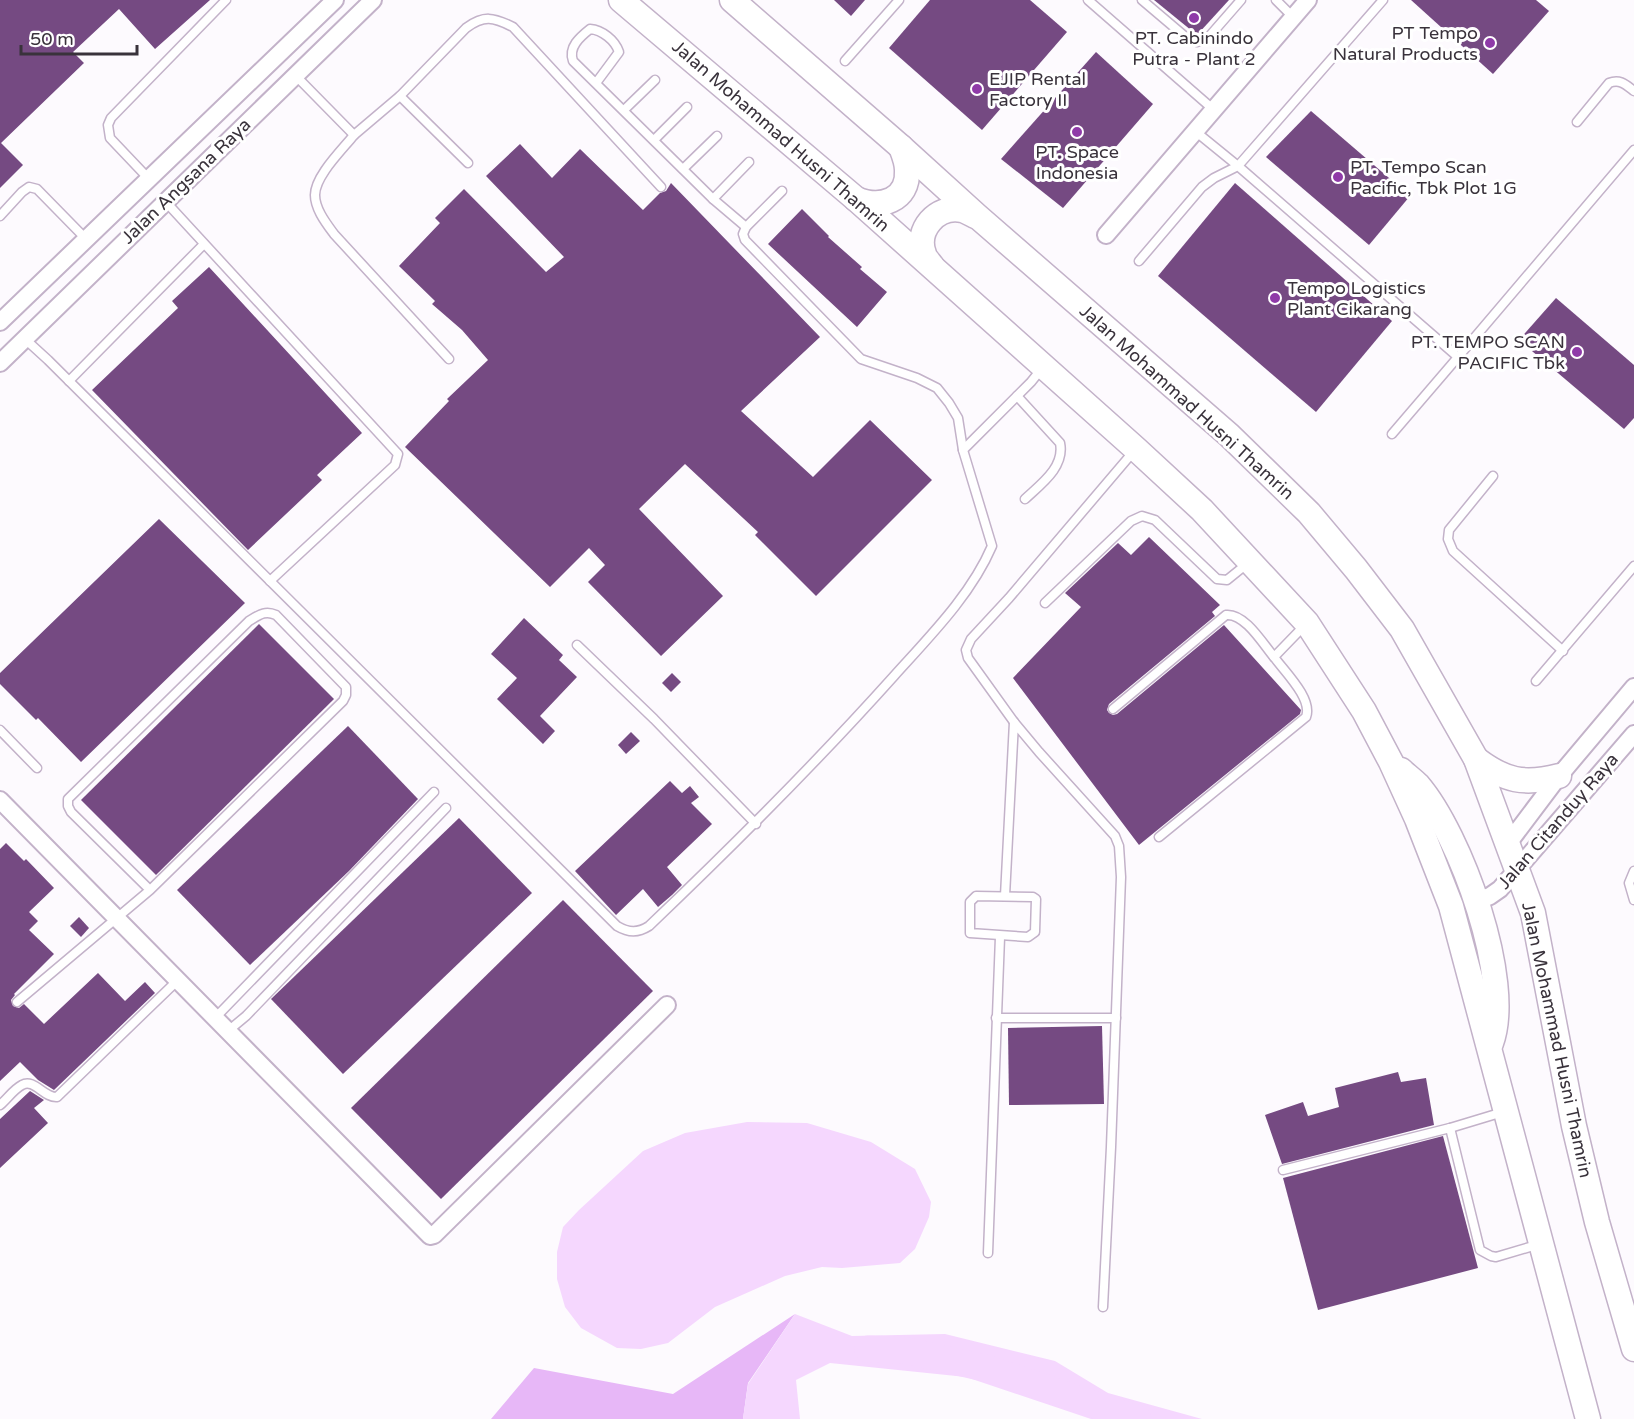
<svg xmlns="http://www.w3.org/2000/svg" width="1634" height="1419" viewBox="0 0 1634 1419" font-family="'Varela Round',sans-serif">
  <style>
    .forest { fill: #e7b7f7 }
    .water { fill: #f5d7fe }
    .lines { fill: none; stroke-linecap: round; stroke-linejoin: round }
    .river { stroke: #f5d7fe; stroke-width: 27 }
    .building { fill: #754a82 }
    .lane-casing { stroke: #c3b2c9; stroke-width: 11 }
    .street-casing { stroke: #c3b2c9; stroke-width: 20 }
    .secondary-casing { stroke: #c3b2c9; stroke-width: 27 }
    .lane { stroke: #fff; stroke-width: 8 }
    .street { stroke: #fff; stroke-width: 16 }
    .secondary { stroke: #fff; stroke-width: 24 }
    .poi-dot { fill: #8f3aa8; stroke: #fff; stroke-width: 2 }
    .labels { text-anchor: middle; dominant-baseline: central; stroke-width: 6; stroke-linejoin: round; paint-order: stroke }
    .poi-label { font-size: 18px; fill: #39323b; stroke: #fff; text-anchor: start }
    .street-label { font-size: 18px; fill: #39323b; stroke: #fff }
  </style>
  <rect width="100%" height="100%" fill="#fdfafe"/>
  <polygon class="forest" points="795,1314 748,1383 743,1419 491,1419 534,1368 673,1394"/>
  <g class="water">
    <polygon points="747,1122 807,1123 871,1142 915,1169 931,1202 929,1217 915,1249 900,1263 842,1268 822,1267 785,1276 715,1307 668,1343 641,1349 617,1348 581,1328 565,1307 557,1279 557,1252 563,1227 579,1210 643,1151 685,1133"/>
    <polygon points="795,1314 852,1336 945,1334 1055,1361 1108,1393 1202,1419 1091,1419 966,1377 830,1363 796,1380 800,1419 743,1419 748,1384"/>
  </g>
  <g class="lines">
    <polyline class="river" points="868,1349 904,1350 989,1369 1138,1419"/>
  </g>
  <g class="building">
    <polygon points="0,0 210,0 155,49 119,9 73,52 84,63 1,143 23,165 0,188"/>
    <polygon points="834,0 865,0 851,16"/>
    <polygon points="930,0 1030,0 1067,32 982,130 889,48"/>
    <polygon points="1154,0 1229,0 1197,35"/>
    <polygon points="1411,0 1536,0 1549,11 1493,74"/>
    <polygon points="1096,52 1153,104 1063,208 1001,159"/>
    <polygon points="1311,111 1410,196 1369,245 1266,157"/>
    <polygon points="520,144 552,178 580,149 643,210 660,193 666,191 671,183 820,337 741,411 813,477 870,420 932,480 816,596 755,535 758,532 685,464 639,509 723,596 661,656 588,582 605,565 589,548 550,587 405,447 449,401 447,399 488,360 462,330 432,304 435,301 399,266 440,223 435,218 464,189 546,272 564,257 486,176"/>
    <polygon points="1235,183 1392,321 1316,412 1158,276"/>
    <polygon points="802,209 829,236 828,237 862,267 860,269 887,292 857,327 768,244"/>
    <polygon points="209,267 362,433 317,475 322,480 248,550 92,390 178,308 172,301"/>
    <polygon points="1556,298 1634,365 1634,418 1624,429 1519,340"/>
    <polygon points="159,519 245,603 81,762 38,718 36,720 0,684 0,673"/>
    <polygon points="1149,537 1220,605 1212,612 1215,616 1109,704 1107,710 1109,713 1113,715 1117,714 1224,625 1301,710 1300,714 1139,845 1013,678 1081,607 1065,593 1118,543 1131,555"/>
    <polygon points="524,618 563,655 559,660 577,677 540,716 555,731 543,744 497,699 517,678 491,654"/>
    <polygon points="259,624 334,699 156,875 81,800"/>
    <polygon points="672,673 681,682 671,692 662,683"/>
    <polygon points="348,726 418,799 349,871 250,965 177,890"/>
    <polygon points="631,732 640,741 626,754 618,745"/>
    <polygon points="670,781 682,793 690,786 699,797 691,803 712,824 667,867 682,885 672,895 658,907 643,889 616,915 575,871"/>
    <polygon points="459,818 532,893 343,1074 271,999"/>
    <polygon points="6,843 24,861 26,859 54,888 29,912 38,921 29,930 54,954 14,994 15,995 11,1000 13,1006 19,1008 24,1004 44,1024 98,973 125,1001 145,982 155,993 54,1090 38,1080 20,1062 0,1081 0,849"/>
    <polygon points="563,900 653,991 441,1199 351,1108"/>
    <polygon points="79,917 89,928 81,937 70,926"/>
    <polygon points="1102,1026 1104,1104 1009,1105 1008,1028"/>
    <polygon points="1398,1072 1401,1082 1426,1078 1434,1125 1282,1164 1265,1115 1303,1102 1308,1116 1339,1107 1335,1088"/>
    <polygon points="30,1091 44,1100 34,1108 48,1123 0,1168 0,1119"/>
    <polygon points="1443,1136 1478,1268 1318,1310 1283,1178"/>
  </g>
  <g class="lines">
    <g class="lane-casing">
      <g id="lane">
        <polyline points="1088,0 1214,110"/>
        <polyline points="1142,0 1188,39 1197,42 1207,39 1241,0"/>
        <polyline points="1276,0 1293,17"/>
        <polyline points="845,61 899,0"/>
        <path d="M295,75l59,60 46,-39 66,-68c18,-13 27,-11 47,-1l148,160"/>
        <path d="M596,83l23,-31c-4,-12 -17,-22 -29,-23 -10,8 -22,18 -17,32l140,138 33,28"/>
        <polyline points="400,96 468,163"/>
        <polyline points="624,110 655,80"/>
        <path d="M1577,122l32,-39c11,-4 16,1 25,8"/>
        <polyline points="1195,131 1238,166 1383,0"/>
        <path d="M354,135c-12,15 -39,41 -39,60 0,14 11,28 19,39l115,125"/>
        <polyline points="654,140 687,107"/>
        <polyline points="683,169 717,136"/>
        <polyline points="148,178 110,138 108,125 111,118 226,0"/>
        <polyline points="782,191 746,227 743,234 745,240 861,359 917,378 937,388 949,403 958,418 963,450"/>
        <polyline points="713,199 749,162"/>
        <polyline points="165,201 398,454 395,465 270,581"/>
        <polyline points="0,216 22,192 29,187 37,189 86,239"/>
        <polyline points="1139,261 1202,187 1214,178 1238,166 1458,357 1634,150"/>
        <path d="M25,339l23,21 569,566c12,7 21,7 32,0 85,-81 167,-163 245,-250 36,-40 77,-81 98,-130l-29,-96 68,-68 12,-15"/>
        <polyline points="69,381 204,244"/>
        <path d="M1017,396l43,47c5,24 -19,41 -35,56"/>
        <polyline points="1392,434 1458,357"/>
        <polyline points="1493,476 1449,530 1448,539 1453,551 1563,651"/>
        <polyline points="1045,603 1131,521 1142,516 1155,520 1217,579 1227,580 1248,563"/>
        <polyline points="577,645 654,719 756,824"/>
        <polyline points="1536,681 1634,566"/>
        <path d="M1113,709l113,-94c19,-2 37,29 48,42"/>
        <polyline points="1014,722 968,658 966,650 971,639 1009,598 1134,451"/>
        <polyline points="0,730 37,768"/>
        <path d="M1159,837l147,-120c7,-18 -21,-45 -32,-60l31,-32"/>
        <polyline points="1634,871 1629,883 1634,900"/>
        <polygon points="976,896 1033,897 1036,899 1035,932 1028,937 970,933 970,902"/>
        <polyline points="1005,896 1014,722 1039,752 1115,836 1119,846 1121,877 1111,1147 1103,1307"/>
        <path d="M17,1002l133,-112 193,-189 3,-6v-8l-70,-72c-11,-5 -17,0 -27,6l-181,178v7l3,6 79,78"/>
        <polyline points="215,1018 434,792"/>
        <polyline points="996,1018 1116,1018"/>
        <polyline points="228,1031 246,1016 446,808"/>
        <path d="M0,1105c7,-6 14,-16 22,-20 12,-7 22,13 35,12l121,-117"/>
        <polyline points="1450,1128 1480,1250 1491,1256 1496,1257 1540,1244"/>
        <polyline points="1283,1170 1450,1128 1503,1112"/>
        <polyline points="988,1253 1000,937"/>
      </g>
    </g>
    <g class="street-casing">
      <g id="street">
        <polyline points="1106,235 1308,0"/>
        <polyline points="0,322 335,0"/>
        <polyline points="0,363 373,0"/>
        <polyline points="0,800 430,1236 434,1235 667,1005"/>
        <polyline points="1507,845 1559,776 1634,687"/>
        <polyline points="1478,901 1490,896 1500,889 1634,734"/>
      </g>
    </g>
    <g class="secondary-casing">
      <g id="secondary">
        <polyline points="621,0 856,199 1136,449 1202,510 1307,623 1364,711 1391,762 1417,819 1451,906 1588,1419"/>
        <polyline points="732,0 901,147 977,216 1229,435 1309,513 1356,569 1402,629 1476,759 1533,913 1574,1126 1597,1222 1634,1349"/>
        <path d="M856,199c24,10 53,2 51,-29 0,-8 -3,-15 -6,-23"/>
        <path d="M932,266c-3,-4 -7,-8 -8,-12 -9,-24 13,-49 38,-44 4,1 9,4 13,6"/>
        <path d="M1476,759c29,22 48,26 83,17"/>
        <path d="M1401,770c5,5 12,10 17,15 42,49 96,196 73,258"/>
      </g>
    </g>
    <use href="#lane" class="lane"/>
    <use href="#street" class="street"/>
    <use href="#secondary" class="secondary"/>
  </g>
  <g class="poi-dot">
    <circle cx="1194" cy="18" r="6"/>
    <circle cx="1490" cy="43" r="6"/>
    <circle cx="977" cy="89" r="6"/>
    <circle cx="1077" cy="132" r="6"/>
    <circle cx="1338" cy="177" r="6"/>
    <circle cx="1275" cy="298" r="6"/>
    <circle cx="1577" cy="352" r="6"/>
  </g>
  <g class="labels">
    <g class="poi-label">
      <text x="1478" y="33" text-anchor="end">PT Tempo<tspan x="1478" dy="21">Natural Products</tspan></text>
      <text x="1194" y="38" text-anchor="middle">PT. Cabinindo<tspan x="1194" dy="21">Putra - Plant 2</tspan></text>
      <text x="989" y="79">EJIP Rental<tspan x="989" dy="21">Factory II</tspan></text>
      <text x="1077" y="152" text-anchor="middle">PT. Space<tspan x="1077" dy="21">Indonesia</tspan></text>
      <text x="1350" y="167">PT. Tempo Scan<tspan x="1350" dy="21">Pacific, Tbk Plot 1G</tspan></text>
      <text x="1287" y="288">Tempo Logistics<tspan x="1287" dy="21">Plant Cikarang</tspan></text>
      <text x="1565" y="342" text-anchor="end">PT. TEMPO SCAN<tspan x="1565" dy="21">PACIFIC Tbk</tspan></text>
    </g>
    <g class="street-label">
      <text transform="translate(781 136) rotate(41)">Jalan Mohammad Husni Thamrin</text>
      <text transform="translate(186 181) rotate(-44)">Jalan Angsana Raya</text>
      <text transform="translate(1187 402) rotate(42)">Jalan Mohammad Husni Thamrin</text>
      <text transform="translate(1558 821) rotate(-49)">Jalan Citanduy Raya</text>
      <text transform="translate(1557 1040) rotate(78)">Jalan Mohammad Husni Thamrin</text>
    </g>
  </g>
  <path d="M21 45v9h116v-9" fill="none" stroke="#39323b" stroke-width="3"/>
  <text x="30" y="45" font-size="18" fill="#39323b" stroke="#ffffff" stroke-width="4.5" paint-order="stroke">50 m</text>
</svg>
